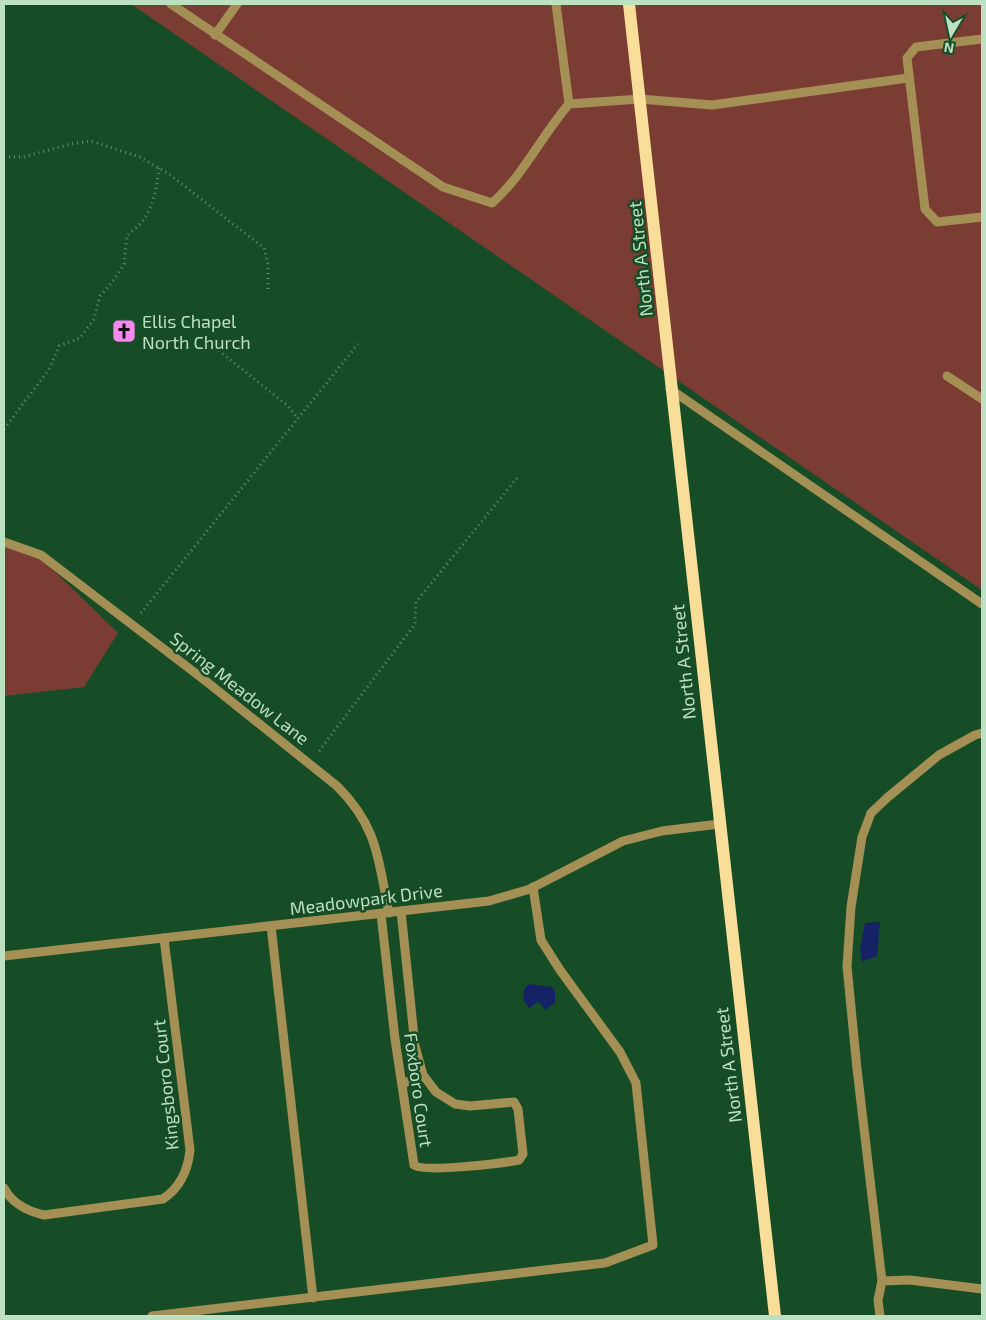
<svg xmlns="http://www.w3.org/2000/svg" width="986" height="1320" viewBox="0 0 986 1320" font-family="'Exo 2',sans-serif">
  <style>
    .green { fill: #7a3c33 }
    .water { fill: #162266 }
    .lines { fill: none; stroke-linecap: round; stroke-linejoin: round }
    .path { stroke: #628f6c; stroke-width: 3; stroke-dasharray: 1 4; stroke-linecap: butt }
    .minor { stroke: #a48f55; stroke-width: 9 }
    .major { stroke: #f8de99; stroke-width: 12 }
    .labels { text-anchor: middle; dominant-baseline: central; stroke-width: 5; stroke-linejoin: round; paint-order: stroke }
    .street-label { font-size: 18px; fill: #bddfc2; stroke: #174d26 }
    .poi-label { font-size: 18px; fill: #bddfc2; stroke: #174d26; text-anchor: start }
  </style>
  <rect width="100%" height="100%" fill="#174d26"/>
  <g class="green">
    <polygon points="131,4 982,4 982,590"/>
    <polygon points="4,544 36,553 118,633 84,687 4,696"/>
  </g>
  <g class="water">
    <polygon points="880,922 877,956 862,962 860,949 865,923"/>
    <polygon points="529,984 552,987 555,991 555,1003 545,1010 540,1003 536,1003 529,1008 523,999 524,989"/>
  </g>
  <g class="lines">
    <g class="path">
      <polyline points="4,157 24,157 70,144 91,141 140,157 169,174 264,248 268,264 268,292"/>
      <polyline points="203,338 288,406 298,419"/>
      <path d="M4,429l46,-61 9,-22 21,-8 14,-19 6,-23 14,-16 10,-16 3,-28c4,-5 10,-8 14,-13 13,-16 16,-36 18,-55"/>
      <polyline points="141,613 358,344"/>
      <polyline points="319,751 415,624 416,602 517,478"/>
    </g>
    <g class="minor">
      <path d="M171,4l272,183 49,16c31,-27 50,-68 77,-99l71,-5 72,6 196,-27"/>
      <polyline points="556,4 569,104"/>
      <polyline points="215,35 237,4"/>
      <polyline points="982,39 916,47 907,58 925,209 937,222 982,217"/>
      <polyline points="947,376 982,399"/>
      <polyline points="670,389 982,604"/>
      <path d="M4,542l37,13 166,127 130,104c41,41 41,73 52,127"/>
      <path d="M381,914l14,125 19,126c9,8 90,-2 105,-5l4,-6 -5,-45 -4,-7 -44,4 -15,-2 -19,-12 -13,-17 -8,-29 -14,-135"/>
      <polyline points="271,926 313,1298"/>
      <polyline points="4,956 489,901 530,889 623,841 662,831 719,824"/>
      <polyline points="402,1084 423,1075"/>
      <path d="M4,1188c8,16 23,23 40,27l119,-16c18,-12 25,-29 27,-49l-26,-212"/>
      <polyline points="882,1281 857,1069 847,966 851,907 862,837 871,813 888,797 939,755 975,735 982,733"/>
      <polyline points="152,1316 605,1263 653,1245 636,1083 620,1052 560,970 541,940 533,887"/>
      <polyline points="880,1316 878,1300 882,1281 910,1280 982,1289"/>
    </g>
    <polyline class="major" points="629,4 775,1316"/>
  </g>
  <defs>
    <g id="church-square" transform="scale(1.25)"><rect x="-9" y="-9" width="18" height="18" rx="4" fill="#f589ee" stroke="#174d26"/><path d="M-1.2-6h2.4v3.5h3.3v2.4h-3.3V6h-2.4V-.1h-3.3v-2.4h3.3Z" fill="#111"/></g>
  </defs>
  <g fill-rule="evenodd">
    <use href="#church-square" x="124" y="331"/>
  </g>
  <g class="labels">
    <g class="street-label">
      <text transform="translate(640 259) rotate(-96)">North A Street</text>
      <text transform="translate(683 662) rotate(-96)">North A Street</text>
      <text transform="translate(240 688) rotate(38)">Spring Meadow Lane</text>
      <text transform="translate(366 899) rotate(-7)">Meadowpark Drive</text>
      <text transform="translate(728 1065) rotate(-97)">North A Street</text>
      <text transform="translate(165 1085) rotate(-96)">Kingsboro Court</text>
      <text transform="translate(419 1090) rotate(82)">Foxboro Court</text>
    </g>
    <g class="poi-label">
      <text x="142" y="321">Ellis Chapel<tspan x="142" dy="21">North Church</tspan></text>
    </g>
  </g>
  <rect width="986" height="1320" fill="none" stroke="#bddfc2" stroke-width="10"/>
  <g transform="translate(951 35) rotate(189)" stroke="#174d26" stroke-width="4" paint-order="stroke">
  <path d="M0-4L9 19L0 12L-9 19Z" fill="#bddfc2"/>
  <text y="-8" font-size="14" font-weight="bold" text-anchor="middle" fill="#bddfc2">N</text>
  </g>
</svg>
